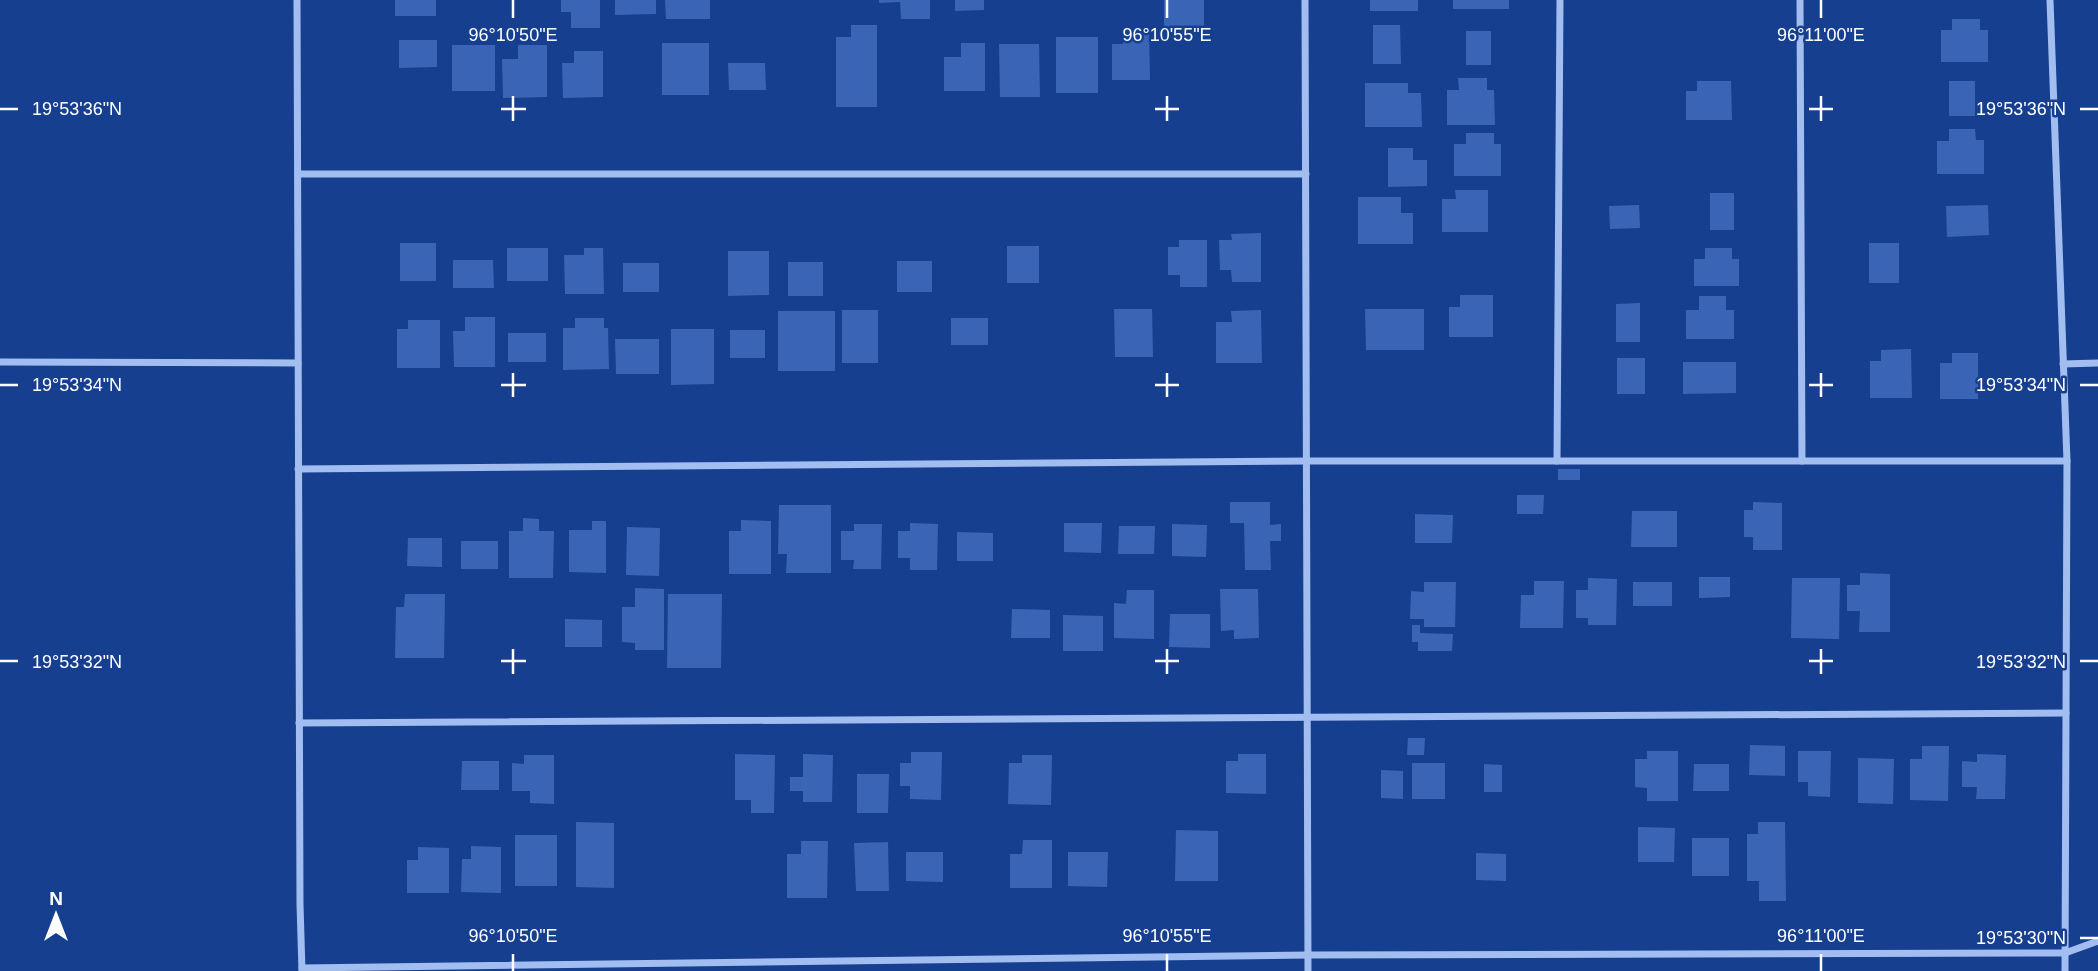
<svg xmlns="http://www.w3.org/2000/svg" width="2098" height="971" viewBox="0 0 2098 971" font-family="Arial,sans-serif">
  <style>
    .building { fill: #3a65b7 }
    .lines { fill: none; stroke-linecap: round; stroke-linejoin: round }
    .minor { stroke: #a2bef0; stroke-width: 7 }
    .ticks { fill: none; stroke: #fff; stroke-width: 2.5 }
    .ticks-label { font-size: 18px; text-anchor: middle; fill: #fff; stroke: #163f90; stroke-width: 5; stroke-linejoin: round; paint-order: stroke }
  </style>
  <rect width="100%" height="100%" fill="#163f90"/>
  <g class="building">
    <rect x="395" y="0" width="41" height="16"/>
    <polygon points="561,0 600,0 600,28 571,28 571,12 561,12"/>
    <polygon points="615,0 656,0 656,14 615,15"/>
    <polygon points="665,0 710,0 710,19 666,19"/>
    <polygon points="879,0 930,0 930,19 901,19 900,2 879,3"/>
    <polygon points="955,0 984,0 984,10 955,11"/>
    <rect x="1164" y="0" width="40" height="27"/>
    <rect x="1370" y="0" width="48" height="11"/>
    <rect x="1453" y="0" width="56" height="9"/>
    <polygon points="1952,19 1980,19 1980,30 1988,30 1988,62 1941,62 1941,30 1952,30"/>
    <polygon points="851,25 877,25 877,107 836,107 836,37 851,37"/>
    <polygon points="1373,25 1400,25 1401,64 1373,64"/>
    <polygon points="1123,31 1149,31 1150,80 1112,80 1112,44 1123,44"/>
    <rect x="1466" y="31" width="25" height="34"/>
    <rect x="1056" y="37" width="42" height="56"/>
    <polygon points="399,40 437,40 437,67 399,68"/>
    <rect x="662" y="43" width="47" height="52"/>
    <polygon points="961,43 985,43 985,91 944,91 944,57 961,57"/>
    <polygon points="999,44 1039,44 1040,97 1000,97"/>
    <rect x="452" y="45" width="43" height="46"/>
    <polygon points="518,45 547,45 547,97 503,98 502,59 518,59"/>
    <polygon points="574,51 603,51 603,97 563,98 562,63 574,63"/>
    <polygon points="728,63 765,63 766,90 729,90"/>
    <polygon points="1458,78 1487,78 1487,90 1494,90 1495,125 1447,125 1447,90 1459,90"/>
    <polygon points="1697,81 1731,81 1732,120 1686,120 1686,91 1697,91"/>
    <rect x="1949" y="81" width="26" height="35"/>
    <polygon points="1365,83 1408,83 1408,93 1421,93 1422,127 1365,127"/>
    <polygon points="1949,129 1975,129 1976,140 1984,140 1984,174 1937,174 1937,141 1949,141"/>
    <polygon points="1466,133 1494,133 1494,144 1501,144 1501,176 1454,176 1454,144 1466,144"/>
    <polygon points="1388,148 1413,148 1413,160 1427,160 1427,186 1388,187"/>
    <polygon points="1455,190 1488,190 1488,232 1442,232 1442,199 1456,199"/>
    <rect x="1710" y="193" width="24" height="37"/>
    <polygon points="1358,197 1401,197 1401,213 1413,213 1413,244 1358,244"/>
    <polygon points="1639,205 1640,228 1610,229 1609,206"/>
    <polygon points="1988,205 1989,235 1947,237 1946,206"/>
    <polygon points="1261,233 1261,282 1232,282 1231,270 1220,270 1219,240 1232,240 1231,234"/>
    <polygon points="1179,240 1207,240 1207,287 1180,287 1180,275 1168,275 1168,247 1179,247"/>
    <rect x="400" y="243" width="36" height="38"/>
    <rect x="1869" y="243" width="30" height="40"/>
    <rect x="1007" y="246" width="32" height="37"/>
    <rect x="507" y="248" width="41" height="33"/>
    <polygon points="584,248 603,248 604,294 565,294 564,255 584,255"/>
    <polygon points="1705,248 1732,248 1732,259 1739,259 1739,286 1694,286 1694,259 1705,259"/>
    <polygon points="728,251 769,251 769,295 728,296"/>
    <polygon points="453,260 493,260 494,288 453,288"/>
    <rect x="897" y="261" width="35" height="31"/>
    <rect x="788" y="262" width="35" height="34"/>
    <rect x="623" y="263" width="36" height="29"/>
    <polygon points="1460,295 1493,295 1493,337 1449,337 1449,307 1460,307"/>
    <polygon points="1699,296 1726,296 1726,310 1734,310 1734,339 1686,339 1686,310 1699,310"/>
    <polygon points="1640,303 1640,342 1616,342 1616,304"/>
    <polygon points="1114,309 1152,309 1153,357 1115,357"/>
    <polygon points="1365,309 1424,309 1424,350 1366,350"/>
    <rect x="842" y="310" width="36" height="53"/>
    <polygon points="1261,310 1262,363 1216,363 1216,322 1232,322 1231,311"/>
    <rect x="778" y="311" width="57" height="60"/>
    <polygon points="465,317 495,317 495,367 454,367 453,331 465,331"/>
    <polygon points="575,318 604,318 604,328 608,328 609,369 563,370 563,328 575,328"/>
    <rect x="951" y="318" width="37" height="27"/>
    <polygon points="408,320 440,320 440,368 397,368 397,329 408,329"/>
    <polygon points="671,329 714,329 714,384 671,385"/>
    <rect x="730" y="330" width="35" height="28"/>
    <rect x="508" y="333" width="38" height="29"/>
    <polygon points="615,339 659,339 659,374 616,374"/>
    <polygon points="1911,349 1912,398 1870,398 1870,361 1881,361 1881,350"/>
    <polygon points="1952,353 1978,353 1978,399 1940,399 1940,363 1952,363"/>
    <rect x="1617" y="358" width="28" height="36"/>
    <polygon points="1683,362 1736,362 1736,393 1683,394"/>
    <rect x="1558" y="469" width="22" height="11"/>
    <polygon points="1517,495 1544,495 1543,514 1517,514"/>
    <polygon points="1230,502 1270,502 1270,525 1281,524 1281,541 1270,541 1271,570 1245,570 1244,523 1230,523"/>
    <polygon points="1753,502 1782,503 1782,550 1753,550 1753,537 1744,537 1744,510 1753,510"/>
    <polygon points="779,505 831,505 831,573 786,573 787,554 778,554"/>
    <polygon points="1632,511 1677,511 1677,547 1631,547"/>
    <polygon points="1415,514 1453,515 1452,543 1415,543"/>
    <polygon points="523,518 539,519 539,531 554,531 553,578 509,578 509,531 523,531"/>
    <polygon points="741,520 771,521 771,574 729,574 729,531 741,531"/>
    <polygon points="592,521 606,521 606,573 569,572 569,530 592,530"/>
    <polygon points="910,523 938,524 937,570 910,570 910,558 898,558 898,531 910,531"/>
    <polygon points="1064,523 1102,523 1101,553 1064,552"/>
    <polygon points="854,524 882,524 881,569 853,569 854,560 841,560 841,531 854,531"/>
    <polygon points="1172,524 1207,525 1206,557 1172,556"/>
    <polygon points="1119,526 1155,526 1154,554 1118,554"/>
    <polygon points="627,527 660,528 659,576 626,575"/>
    <polygon points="957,532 993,533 993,561 957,561"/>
    <polygon points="408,538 442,538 442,567 407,566"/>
    <rect x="461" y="541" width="37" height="28"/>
    <polygon points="1860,573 1890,574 1890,632 1859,632 1860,611 1847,611 1847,585 1860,585"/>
    <polygon points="1699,577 1730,577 1730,597 1699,598"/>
    <polygon points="1588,578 1617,579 1616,625 1588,625 1588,618 1576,618 1576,590 1588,590"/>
    <polygon points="1792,578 1840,578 1839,639 1791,638"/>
    <polygon points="1534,581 1564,581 1563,628 1520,628 1521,595 1534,595"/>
    <polygon points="1424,582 1456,582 1455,627 1424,627 1424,619 1410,619 1411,591 1424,592"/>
    <rect x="1633" y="582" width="39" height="24"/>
    <polygon points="635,588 664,589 664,650 635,650 635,643 622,642 622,607 635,607"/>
    <polygon points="1220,589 1258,589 1259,638 1234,639 1234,630 1221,631"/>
    <polygon points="1127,590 1154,590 1154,639 1114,638 1114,603 1126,604"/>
    <polygon points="405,594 445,594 444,658 395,658 396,607 404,607"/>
    <polygon points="668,594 722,594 721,668 667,668"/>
    <polygon points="1012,609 1050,610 1050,638 1011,638"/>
    <polygon points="1170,614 1210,614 1210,648 1169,647"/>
    <polygon points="1063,615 1103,616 1103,651 1063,651"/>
    <polygon points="565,619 602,620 602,647 565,647"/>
    <polygon points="1412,625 1420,625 1420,633 1453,634 1452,651 1418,651 1418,642 1412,642"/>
    <polygon points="1408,738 1425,738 1424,755 1407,755"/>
    <polygon points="1750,745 1785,746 1785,776 1749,775"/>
    <polygon points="1922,746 1949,746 1948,801 1910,800 1910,759 1922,759"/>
    <polygon points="1647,751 1678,751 1678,801 1647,801 1647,788 1635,787 1635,759 1647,759"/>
    <polygon points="1798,751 1831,751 1830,797 1808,796 1808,782 1798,782"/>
    <polygon points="911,752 942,752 941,800 910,799 910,786 900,786 900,763 911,763"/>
    <polygon points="735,754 775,755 774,813 751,813 751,800 735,800"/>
    <polygon points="803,754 833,755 832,802 803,802 803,791 790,791 790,777 803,777"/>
    <polygon points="1238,754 1266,754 1266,794 1226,793 1226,761 1238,761"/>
    <polygon points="1977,754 2006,755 2005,799 1976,799 1977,787 1962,787 1962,761 1977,762"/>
    <polygon points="524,755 554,755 554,804 530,803 530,791 512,791 512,763 524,764"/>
    <polygon points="1022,755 1052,755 1051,805 1008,804 1009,763 1022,763"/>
    <polygon points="1858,758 1894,759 1893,804 1858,803"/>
    <polygon points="462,761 499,761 499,790 461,790"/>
    <rect x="1412" y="763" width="33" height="36"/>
    <polygon points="1484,764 1502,765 1502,792 1484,792"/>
    <polygon points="1694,764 1729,764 1729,791 1693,791"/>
    <polygon points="1381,770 1403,771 1403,799 1381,798"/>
    <polygon points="857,774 889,774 888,813 857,813"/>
    <polygon points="576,822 614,823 614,888 576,887"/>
    <polygon points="1758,822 1785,822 1786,901 1759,901 1759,881 1747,881 1747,834 1758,834"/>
    <polygon points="1638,827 1675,828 1674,862 1638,862"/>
    <polygon points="1176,830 1218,831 1218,881 1175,881"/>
    <rect x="515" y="835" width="42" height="51"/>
    <rect x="1692" y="838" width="37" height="38"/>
    <polygon points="1023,840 1052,840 1052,888 1010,888 1010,854 1022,854"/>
    <polygon points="801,841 828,841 827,898 787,898 787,854 801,854"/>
    <polygon points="888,842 889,891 856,891 854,843"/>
    <polygon points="471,846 501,847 501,893 461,892 462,859 471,859"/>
    <polygon points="418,847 449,848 449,893 407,893 407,860 418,860"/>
    <polygon points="906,852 943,852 943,882 906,881"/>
    <polygon points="1068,852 1108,852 1107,887 1068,886"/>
    <polygon points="1476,853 1506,854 1506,881 1476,880"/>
  </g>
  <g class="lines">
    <g class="minor">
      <polyline points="297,0 300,904 302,971"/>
      <polyline points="1305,0 1308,971"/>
      <polyline points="1800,0 1802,461"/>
      <polyline points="2050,0 2067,461 2065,971"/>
      <polyline points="298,174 1306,174"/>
      <polyline points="0,362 298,363"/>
      <polyline points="2063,364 2098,363"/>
      <polyline points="1557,461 1560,0"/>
      <polyline points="298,469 1307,461 2067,461"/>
      <polyline points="299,723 2066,713"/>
      <polyline points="302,968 1308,955 2065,953 2098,941"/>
    </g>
  </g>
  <path class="ticks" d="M513,0v18M1167,0v18M1821,0v18M513,96v25M1167,96v25M1821,96v25M0,109h18M501,109h25M1155,109h24M1809,109h24M2080,109h18M513,373v24M1167,373v24M1821,373v24M0,385h18M501,385h25M1155,385h24M1809,385h24M2080,385h18M513,649v25M1167,649v25M1821,649v25M0,661h18M501,661h25M1155,661h24M1809,661h24M2080,661h18M2080,938h18M513,954v17M1167,954v17M1821,954v17"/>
  <g class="ticks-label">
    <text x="513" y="41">96°10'50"E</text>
    <text x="1167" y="41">96°10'55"E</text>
    <text x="1821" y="41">96°11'00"E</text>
    <text x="77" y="115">19°53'36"N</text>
    <text x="2021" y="115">19°53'36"N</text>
    <text x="77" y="391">19°53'34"N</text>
    <text x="2021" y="391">19°53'34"N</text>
    <text x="77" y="668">19°53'32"N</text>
    <text x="2021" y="668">19°53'32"N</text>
    <text x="513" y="942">96°10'50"E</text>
    <text x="1167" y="942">96°10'55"E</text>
    <text x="1821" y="942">96°11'00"E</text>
    <text x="2021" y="944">19°53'30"N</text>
  </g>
  <g transform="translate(56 915)" stroke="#163f90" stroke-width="5" paint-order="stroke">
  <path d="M0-5L12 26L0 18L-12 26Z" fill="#ffffff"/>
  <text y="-10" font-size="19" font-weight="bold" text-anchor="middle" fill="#ffffff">N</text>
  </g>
</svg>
